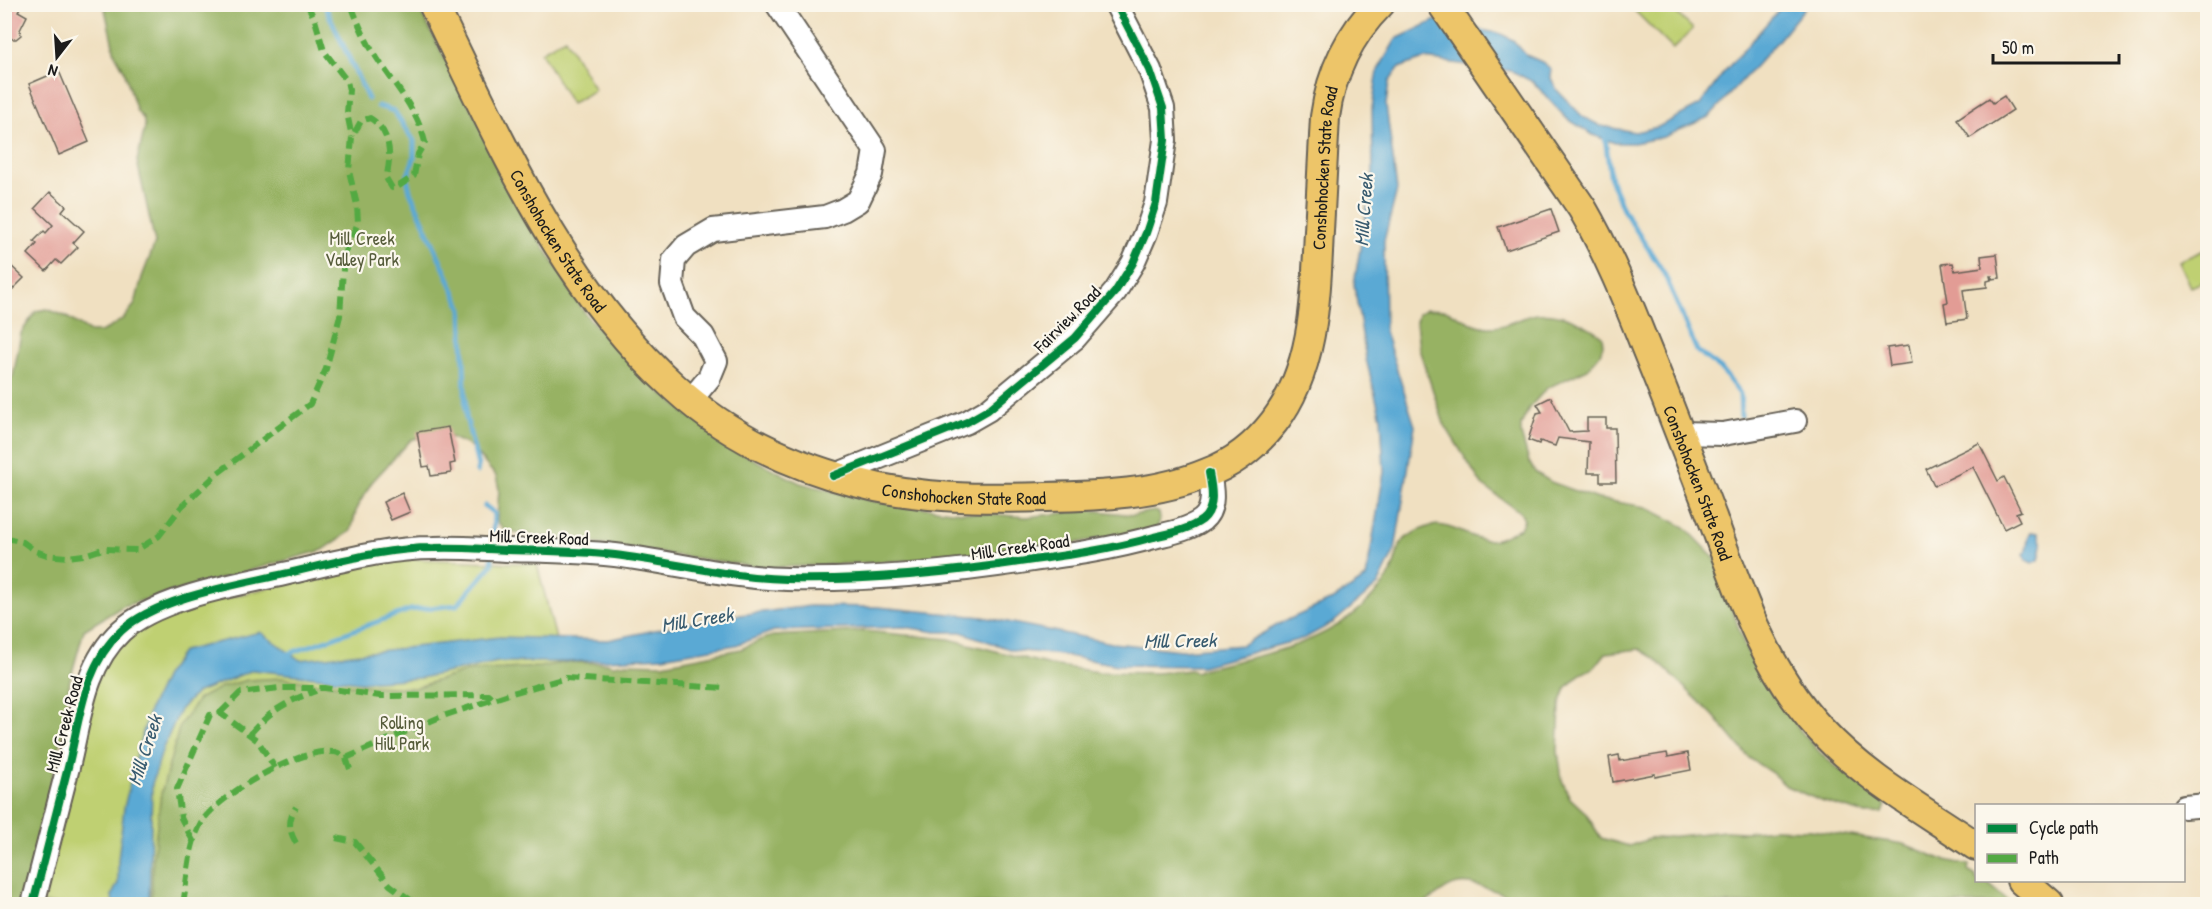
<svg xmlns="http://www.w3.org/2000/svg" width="2212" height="909" viewBox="0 0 2212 909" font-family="'Patrick Hand',sans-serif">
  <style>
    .green { fill: #bfd072; stroke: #6e7647; stroke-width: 1.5 }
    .forest { fill: #97b264; stroke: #5a6740; stroke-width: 1.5 }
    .water { fill: #5aa9d4; stroke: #3b6278; stroke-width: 1.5 }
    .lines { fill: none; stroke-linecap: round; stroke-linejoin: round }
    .stream { stroke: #5aa9d4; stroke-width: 5 }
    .building { fill: #e29c95 }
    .minor-casing { stroke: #666156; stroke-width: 26 }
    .major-casing { stroke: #666156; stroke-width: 32 }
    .minor { stroke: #fff; stroke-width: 22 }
    .major { stroke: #edc569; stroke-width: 28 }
    .quiet { stroke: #52a943; stroke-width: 6; stroke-dasharray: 12 6; stroke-linecap: butt }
    .cycleway-casing { stroke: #fbf7ec; stroke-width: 11 }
    .cycleway { stroke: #00873e; stroke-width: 8 }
    .labels { text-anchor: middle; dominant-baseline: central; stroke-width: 4.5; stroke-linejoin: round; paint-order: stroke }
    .street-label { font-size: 18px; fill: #1c1c1c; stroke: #fbf7ec }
    .park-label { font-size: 18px; fill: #555b3a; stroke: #fbf7ec }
    .water-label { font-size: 20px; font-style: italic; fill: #385b6f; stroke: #fbf7ec }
  </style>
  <rect width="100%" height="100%" fill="#fbf7ec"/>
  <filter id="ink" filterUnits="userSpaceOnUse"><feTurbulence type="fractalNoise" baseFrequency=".0167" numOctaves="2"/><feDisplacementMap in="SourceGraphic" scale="12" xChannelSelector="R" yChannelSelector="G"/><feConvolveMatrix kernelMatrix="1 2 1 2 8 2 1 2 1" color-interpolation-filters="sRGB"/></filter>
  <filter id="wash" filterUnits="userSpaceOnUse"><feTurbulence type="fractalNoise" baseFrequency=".008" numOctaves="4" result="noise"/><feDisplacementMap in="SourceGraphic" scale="24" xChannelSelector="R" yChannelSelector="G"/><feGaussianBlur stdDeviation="1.35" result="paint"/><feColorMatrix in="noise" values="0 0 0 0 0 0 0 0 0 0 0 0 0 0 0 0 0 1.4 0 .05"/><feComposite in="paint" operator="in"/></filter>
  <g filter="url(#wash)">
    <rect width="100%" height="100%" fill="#f0e0c1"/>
    <g class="green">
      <polygon points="1636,4 1668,5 1693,29 1673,49 1632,8"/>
      <polygon points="565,38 595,90 571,104 541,52"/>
      <polygon points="2207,249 2207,280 2191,287 2179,261"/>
      <polygon points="391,558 537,564 623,904 43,904 102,656 139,619"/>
    </g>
    <g class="forest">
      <polygon points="104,5 417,5 544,247 586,315 658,390 728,446 800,483 873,501 951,511 1026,517 1090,510 1133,515 1155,511 1159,513 1160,519 1157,529 1052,547 975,557 765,568 505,531 497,521 499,489 496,476 470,446 448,436 430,434 411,440 372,482 357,507 351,531 323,550 123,606 84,630 70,680 62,737 22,904 5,904 4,384 13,377 21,333 36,311 47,309 65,316 90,332 100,332 109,328 124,318 135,304 142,277 155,243 137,161 145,127 143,118 137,112 124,70 115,54"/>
      <path d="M1426,309c6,1 13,0 19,1 14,5 26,16 43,17 15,1 30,-8 44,-12 24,-6 51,7 70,21l1,9 -3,9 -12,15 -41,19 -18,20 -8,17v9l8,28 6,10 16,10 47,17 48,8 39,20 28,29 5,8 26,81 14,26 36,47 3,9 28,31 61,47 -3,8 -17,1 -45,-13 -35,-15 -14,-13 -23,-15 -36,-43 -59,-57 -15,-9 -33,4 -11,14 -16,8 -13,13 -6,17 -2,46 4,29 8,18 15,14 16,26 28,8 20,-7 76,-8 20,1 27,-3 39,1 93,14 37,15 28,6 -1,6 8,5v4l9,1 27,23h-494c-9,-9 -16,-11 -29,-15 -34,-12 -37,-4 -65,15h-1273l2,-47 8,-63 19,-69 18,-26 23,-12 26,-7 35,-2 35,5 97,5 53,-17 73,-4 27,-5 40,1 6,2 14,-2 36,1 78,-15 19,-9 13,-4 90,-5 86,8 101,26 49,7 57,1 35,-3 5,2 6,-3c63,-15 128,-24 173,-75 6,-6 13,-14 16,-22 5,-9 5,-21 11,-30 4,-6 16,-11 23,-14 19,-10 42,10 61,12 12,1 24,-7 34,-12l4,-8 -4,-8 -38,-27 -38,-61 -25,-75 -3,-27 2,-8z"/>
    </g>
    <g class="water">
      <polygon points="1783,5 1807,5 1777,42 1709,117 1664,137 1634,143 1615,143 1593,135 1566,118 1533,82 1512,71 1424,59 1399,68 1389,82 1386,105 1397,190 1384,241 1385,332 1415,426 1395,550 1378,585 1333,623 1305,638 1202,666 1118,665 1061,655 1012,650 961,632 936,632 904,627 774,631 736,645 662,657 567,662 498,662 421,678 360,682 253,670 196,693 180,710 163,748 152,784 149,904 113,904 112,895 118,883 118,860 124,808 137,753 150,708 165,676 183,651 260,632 300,660 500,637 608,640 707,619 810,606 878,607 983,617 1112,643 1182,650 1242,645 1281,623 1332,600 1366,578 1384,472 1381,418 1366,359 1354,284 1373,172 1372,108 1378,70 1396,39 1436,20 1501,34 1513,40 1526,55 1542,62 1551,69 1550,76 1557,90 1583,117 1601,126 1635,132 1658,127 1700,105 1724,72"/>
      <path d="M2031,532l7,1 4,12 -3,15 -7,3 -6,-3 -2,-5c5,-8 2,-17 7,-23z"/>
    </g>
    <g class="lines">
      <g class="stream">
        <polyline points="324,4 368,99"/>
        <polyline points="378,106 394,111 414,141 414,158 407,178 410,191 462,309 466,417 478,466 477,472"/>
        <polyline points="1605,137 1611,181 1624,211 1664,273 1697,351 1721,369 1740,394 1741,416"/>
        <polyline points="485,506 494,513 493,543"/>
        <polyline points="285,655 410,610 457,605 492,565 492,555"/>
      </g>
    </g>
    <g id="blocks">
      <g class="building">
        <polygon points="4,4 19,4 21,6 18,11 27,16 20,30 21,35 16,39 12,39 4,32"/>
        <polygon points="59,71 89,142 59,155 29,84"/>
        <polygon points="2004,96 2013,110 1970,138 1957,119 1989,98 1993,103"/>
        <polygon points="50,192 66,206 62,211 84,231 73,243 78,247 61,264 56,260 46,271 28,254 37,244 34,241 44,231 46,233 53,225 35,208"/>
        <polygon points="1551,209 1559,232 1506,250 1498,227"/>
        <polygon points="1997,254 2000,278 1992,279 1992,276 1990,276 1991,280 1987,281 1987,287 1963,290 1967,319 1947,322 1944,303 1948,302 1942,264 1953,263 1955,271 1982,267 1981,256"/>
        <polygon points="4,265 10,265 24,278 12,290 4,283"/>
        <polygon points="1909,345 1912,363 1890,366 1887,348"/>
        <polygon points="1551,397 1569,432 1587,431 1587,418 1606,418 1606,428 1615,428 1616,482 1600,482 1600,473 1588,473 1589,442 1558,438 1555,446 1540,441 1539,444 1528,440 1537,413 1542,412 1537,404"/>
        <polygon points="448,427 455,463 450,464 451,473 431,476 429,466 423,467 417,432"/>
        <polygon points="1979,443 1998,481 2004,477 2021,511 2016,513 2020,521 2004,529 1973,467 1934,486 1926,469"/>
        <polygon points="402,493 410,512 391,520 383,502"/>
        <polygon points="1667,753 1668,757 1688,753 1691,770 1655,777 1655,774 1613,782 1609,757 1619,755 1620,761"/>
      </g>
    </g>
  </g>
  <g filter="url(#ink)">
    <use href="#blocks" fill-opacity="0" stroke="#666156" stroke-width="1.5"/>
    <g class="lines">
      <g class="minor-casing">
        <g id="minor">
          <polyline points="690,401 709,378 716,361 703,336 684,317 672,284 674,260 686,246 713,230 825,217 843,210 858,201 871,174 875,150 777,4"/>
          <polyline points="1680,433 1723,434 1795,421"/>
          <polyline points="833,476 967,422 988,410 1075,338 1115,292 1133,263 1146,233 1156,203 1165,140 1163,108 1150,70 1116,4"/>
          <polyline points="2184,807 2208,805"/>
          <path d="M33,904c11,-44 23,-89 34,-133 13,-49 15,-103 54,-140 37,-34 115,-46 163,-57 50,-11 98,-26 150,-26 24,-1 48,1 72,2 36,1 73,1 109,5 58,7 114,23 172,24 80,2 160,-6 239,-18 43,-6 86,-12 128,-24 16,-4 34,-7 48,-17 14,-11 10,-32 7,-47"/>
        </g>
      </g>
      <g class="major-casing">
        <g id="major">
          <path id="s1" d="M433,4c67,136 127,280 241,383 52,48 113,77 181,95 62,17 128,17 191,15 54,-1 111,-3 161,-24 27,-10 50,-29 67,-51 41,-53 42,-128 45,-191 2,-38 4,-76 6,-114 6,-44 23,-81 55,-113"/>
          <path id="s2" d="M1442,4l140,204c26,45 45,92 64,140 23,56 44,112 66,169 27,75 53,153 109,213 44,48 101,79 155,116"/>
          <polyline points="2021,880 2049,904"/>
        </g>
      </g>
      <use href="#minor" class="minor"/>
      <use href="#major" class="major"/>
      <g class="quiet">
        <polyline points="307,4 315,20 324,51 347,81 349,90 347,113 352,137"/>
        <path d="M4,537l19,5 12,9 12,4 20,2 17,-2 19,-6 34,1 22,-14 23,-30 36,-33 92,-69 16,-35 14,-53 4,-62 14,-31 -1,-18 -8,-34 3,-34 9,-16 9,-3c21,13 22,38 16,60l6,10h4l18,-12 4,-22 7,-12c-8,-34 -34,-61 -52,-90 -9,-15 -16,-31 -22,-48"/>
        <polyline points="220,713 240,693 280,688 325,688 380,696 489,695 492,698"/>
        <path d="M250,734c20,-23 37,-33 66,-43"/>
        <polyline points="346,758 440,717 512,693 566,678 724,688"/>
        <polyline points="336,838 355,842 390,885 416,904"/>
        <polyline points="193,841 181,818 177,789 210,715 220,713 258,741 275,768"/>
        <path d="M296,843c-8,-14 -8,-23 0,-36"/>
        <path d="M183,904c5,-27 5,-60 20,-84 19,-27 98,-73 131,-68 4,0 9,4 12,6l4,11"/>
      </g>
      <g class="cycleway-casing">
        <g id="cycleway">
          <polyline points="833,476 967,422 988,410 1075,338 1115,292 1133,263 1146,233 1156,203 1165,140 1163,108 1150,70 1116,4"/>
          <path d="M33,904c11,-44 23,-89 34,-133 13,-49 15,-103 54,-140 37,-34 115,-46 163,-57 50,-11 98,-26 150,-26 24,-1 48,1 72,2 36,1 73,1 109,5 58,7 114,23 172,24 80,2 160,-6 239,-18 43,-6 86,-12 128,-24 16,-4 34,-7 48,-17 14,-11 10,-32 7,-47"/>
        </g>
      </g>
      <use href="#cycleway" class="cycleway"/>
    </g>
  </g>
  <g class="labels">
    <g class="street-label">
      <text stroke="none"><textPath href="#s1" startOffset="1366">Conshohocken State Road</textPath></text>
      <text stroke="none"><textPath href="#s1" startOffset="268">Conshohocken State Road</textPath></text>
      <text transform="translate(1067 319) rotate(-45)">Fairview Road</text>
      <text stroke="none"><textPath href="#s2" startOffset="546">Conshohocken State Road</textPath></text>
      <text stroke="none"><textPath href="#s1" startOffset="772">Conshohocken State Road</textPath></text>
      <text transform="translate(539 537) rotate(2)">Mill Creek Road</text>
      <text transform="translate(1020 547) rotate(-8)">Mill Creek Road</text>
      <text transform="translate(64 724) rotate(-75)">Mill Creek Road</text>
    </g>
    <g class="park-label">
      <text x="362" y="238">Mill Creek<tspan x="362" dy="21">Valley Park</tspan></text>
      <text x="402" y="722">Rolling<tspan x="402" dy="21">Hill Park</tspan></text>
    </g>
    <g class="water-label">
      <text transform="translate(1363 210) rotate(-86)">Mill Creek</text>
      <text transform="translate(697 619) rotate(-9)">Mill Creek</text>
      <text transform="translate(1180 640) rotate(-1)">Mill Creek</text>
      <text transform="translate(144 750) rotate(-72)">Mill Creek</text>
    </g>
  </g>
  <rect width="2212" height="909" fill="none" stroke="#fbf7ec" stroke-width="24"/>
  <rect x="1975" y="804" width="210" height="78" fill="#fbf7ec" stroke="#a29f99" stroke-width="1.5"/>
  <rect x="1987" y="824" width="30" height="9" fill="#00873e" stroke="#a29f99" stroke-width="1.5"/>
  <text x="2029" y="834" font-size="18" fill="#1c1c1c">Cycle path</text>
  <rect x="1987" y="854" width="30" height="9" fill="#52a943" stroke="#a29f99" stroke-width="1.5"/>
  <text x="2029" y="864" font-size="18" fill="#1c1c1c">Path</text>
  <g transform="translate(57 57) rotate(197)" stroke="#fbf7ec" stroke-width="4.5" paint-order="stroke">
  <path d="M0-4.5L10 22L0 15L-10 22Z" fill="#1c1c1c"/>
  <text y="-9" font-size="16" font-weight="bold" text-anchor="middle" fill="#1c1c1c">N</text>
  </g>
  <path d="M1993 54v9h126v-9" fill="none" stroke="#1c1c1c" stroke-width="3"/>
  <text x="2002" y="54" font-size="18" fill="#1c1c1c" stroke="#fbf7ec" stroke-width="4.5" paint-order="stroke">50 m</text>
</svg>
